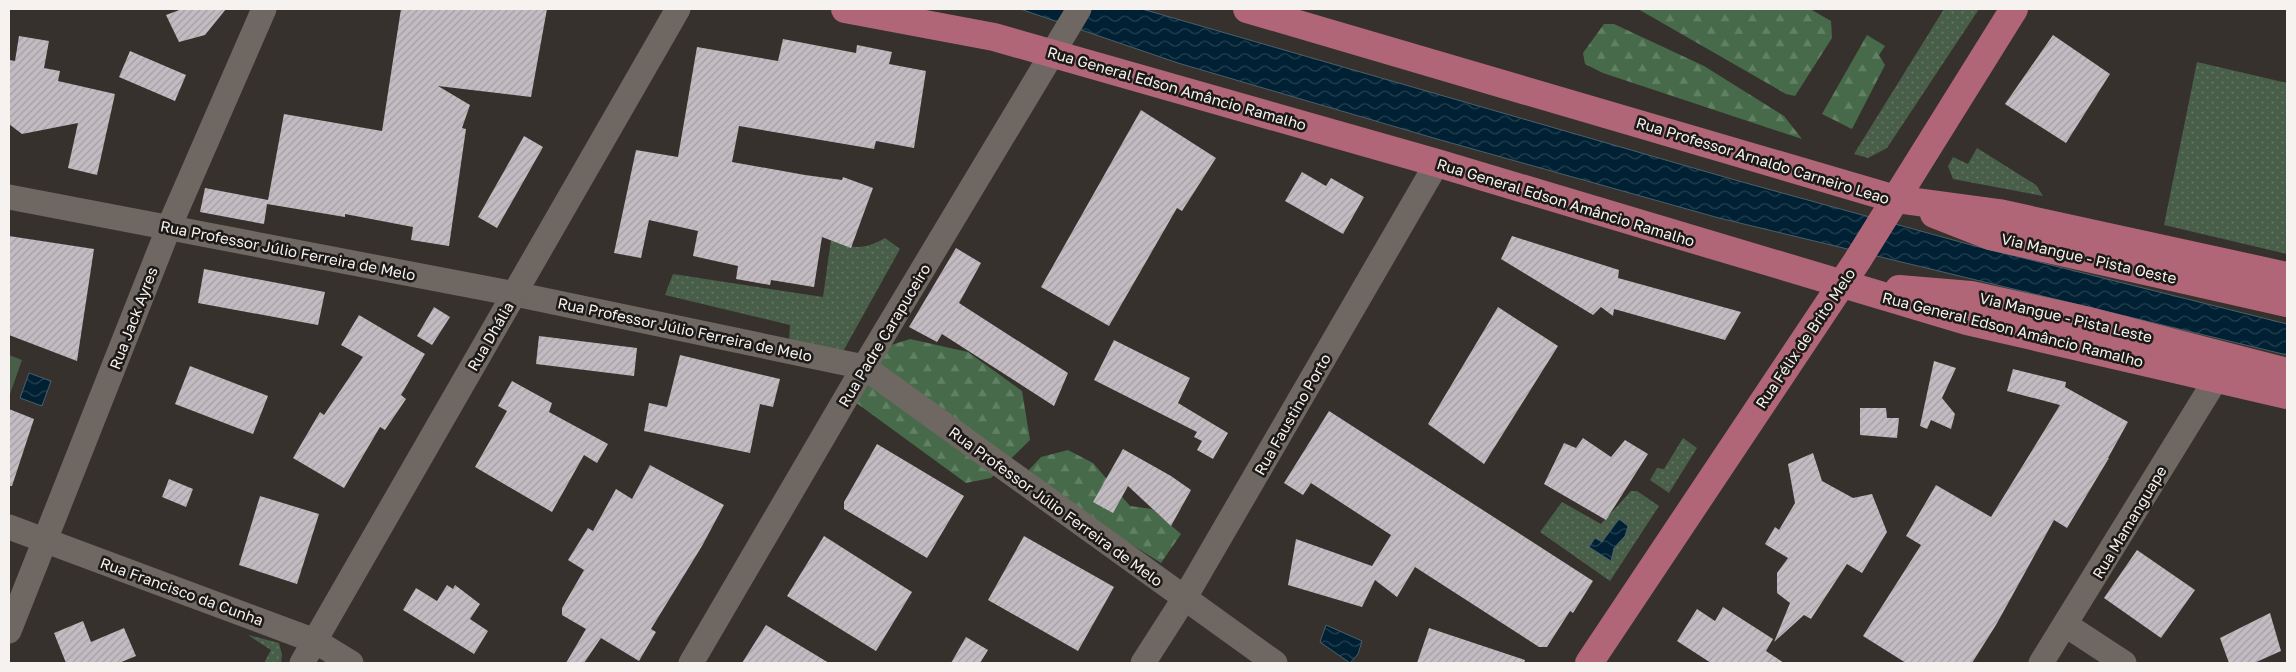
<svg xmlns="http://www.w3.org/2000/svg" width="2296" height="672" viewBox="0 0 2296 672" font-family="'Golos Text',sans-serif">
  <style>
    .grass { fill: url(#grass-dots) }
    .forest { fill: url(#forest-firs) }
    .pitch { fill: #485e49 }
    .water { fill: url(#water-waves); stroke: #4a5f6b }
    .building { fill: url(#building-hatch) }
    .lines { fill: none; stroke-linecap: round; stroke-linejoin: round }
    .minor { stroke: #6e6762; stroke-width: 25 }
    .major { stroke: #b16678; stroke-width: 28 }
    .labels { text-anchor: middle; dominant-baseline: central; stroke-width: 5; stroke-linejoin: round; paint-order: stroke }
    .street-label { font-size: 15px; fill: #f6f2ef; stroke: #1c1917 }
  </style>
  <defs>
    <pattern id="grass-dots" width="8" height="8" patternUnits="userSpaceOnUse" patternTransform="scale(1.25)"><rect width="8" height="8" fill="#485e49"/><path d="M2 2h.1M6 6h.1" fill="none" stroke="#637664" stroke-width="1.8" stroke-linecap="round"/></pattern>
    <pattern id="forest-firs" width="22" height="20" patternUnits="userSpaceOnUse" patternTransform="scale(1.25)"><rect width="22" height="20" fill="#476b4a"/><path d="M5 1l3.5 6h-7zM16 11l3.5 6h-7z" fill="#628164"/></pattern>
    <pattern id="water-waves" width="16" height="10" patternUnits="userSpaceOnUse" patternTransform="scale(1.25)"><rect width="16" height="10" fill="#002033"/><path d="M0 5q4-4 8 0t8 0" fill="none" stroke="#264151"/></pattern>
    <pattern id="building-hatch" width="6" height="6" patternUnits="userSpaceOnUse" patternTransform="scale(1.25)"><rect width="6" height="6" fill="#c2bbc1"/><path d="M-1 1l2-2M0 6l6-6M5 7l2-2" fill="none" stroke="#a49ea3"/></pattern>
  </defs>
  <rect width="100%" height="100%" fill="#36312c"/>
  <g class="grass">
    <polygon points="1944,9 1979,9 1887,148 1868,158 1854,154"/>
    <polygon points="2197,62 2287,83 2287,254 2164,225"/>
    <polygon points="1977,148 2036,185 2043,196 1953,179 1948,166 1953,157 1968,164"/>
    <path d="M885,238l15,11 -59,106 -52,-13 1,-17 -125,-30 8,-21 150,23 8,-57c22,9 33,10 54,-2z"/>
    <polygon points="1683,438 1697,448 1669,493 1650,480 1657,468 1664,469"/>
    <polygon points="1631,491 1637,491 1659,506 1610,581 1540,532 1562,502 1601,524"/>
    <polygon points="248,635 279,643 282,655 281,663 264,663 271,650"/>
  </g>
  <g class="forest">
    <polygon points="1638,9 1810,9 1831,21 1832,38 1795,96 1786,94"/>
    <polygon points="1604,24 1614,24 1704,66 1784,116 1802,139 1603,73 1585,64 1583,53"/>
    <polygon points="1867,35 1885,46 1879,55 1885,65 1852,129 1822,114"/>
    <polygon points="910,339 968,352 1022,391 1030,440 991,478 966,483 855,402 885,347"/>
    <polygon points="1068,450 1093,463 1130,506 1152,509 1181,534 1161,563 1029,480 1028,471 1041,457"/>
  </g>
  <polygon class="pitch" points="9,355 22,360 9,397"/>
  <g class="water">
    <polygon points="1020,9 1142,9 1735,180 1975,246 2287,324 2287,355 1719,218 1437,139 1178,63"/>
    <polygon points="29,373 51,381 42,406 20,398"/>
    <polygon points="1619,519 1628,526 1625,536 1614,548 1611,561 1589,547 1595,538 1602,542"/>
    <polygon points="1326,625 1362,641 1358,654 1350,663 1320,642"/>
  </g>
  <g class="building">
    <polygon points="182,9 226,9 205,35 179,42 166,15"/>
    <polygon points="401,9 547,9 531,97 438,86 470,105 462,128 466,129 449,246 411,240 413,227 345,214 345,217 267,204 264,224 200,212 205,188 268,200 284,114 382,131"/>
    <polygon points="2053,35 2110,74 2066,143 2005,104"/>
    <polygon points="19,36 49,41 44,68 60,71 58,81 115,94 97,175 68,168 78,123 22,134 9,124 9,60 15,61"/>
    <polygon points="783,39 856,53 857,45 892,52 889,64 926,71 914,148 876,141 874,149 739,126 732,162 805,175 842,180 843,177 873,188 851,248 822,237 814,287 771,280 770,285 736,279 738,266 693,256 698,231 649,220 641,258 614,253 636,150 678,157 697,47 778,61"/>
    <polygon points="130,51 186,75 175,101 119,77"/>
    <polygon points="1141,110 1216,158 1182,211 1177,208 1109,326 1041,287"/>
    <polygon points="524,136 543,147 497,228 478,217"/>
    <polygon points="1302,172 1326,186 1331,178 1364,197 1343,234 1285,201"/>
    <polygon points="9,236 94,249 77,361 9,335"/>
    <polygon points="1512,236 1619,270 1618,278 1741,312 1725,340 1614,309 1613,316 1601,307 1593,315 1501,259"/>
    <polygon points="956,248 981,263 959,303 1068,373 1054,406 942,334 937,342 909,327"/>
    <polygon points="204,269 325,292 318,325 198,303"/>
    <polygon points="434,307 450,317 432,345 417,336"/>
    <polygon points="1498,307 1558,346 1484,464 1428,424"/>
    <polygon points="359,315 425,354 401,395 406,399 385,430 380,427 344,488 293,458 320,412 324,415 363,357 341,345"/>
    <polygon points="539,336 637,348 634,376 536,364"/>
    <polygon points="1114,340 1190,378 1178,403 1228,433 1213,459 1197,450 1202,441 1194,437 1197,432 1094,380"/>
    <polygon points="680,355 780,379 773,407 760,404 750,453 644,431 649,403 667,407"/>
    <polygon points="1934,361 1956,368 1942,398 1955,414 1951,429 1931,420 1927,429 1920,426"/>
    <polygon points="190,366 268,396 253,434 175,404"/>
    <polygon points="2013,369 2066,382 2065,387 2128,422 2108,458 2109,458 2067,528 2054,520 1996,625 1972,663 1906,663 1863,636 1921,545 1906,536 1936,485 1991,517 2060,405 2007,391"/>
    <polygon points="512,381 552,403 549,412 608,444 597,463 584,455 552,512 475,467 507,411 498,406"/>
    <polygon points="1860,408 1886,408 1887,418 1899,418 1897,438 1860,435"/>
    <polygon points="9,409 34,419 12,486 9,486"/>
    <polygon points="1329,411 1593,581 1573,613 1570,611 1547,647 1539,647 1415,567 1397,597 1375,580 1362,607 1288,585 1296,539 1372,566 1391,535 1311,483 1303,495 1284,483"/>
    <polygon points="1583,438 1611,457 1625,440 1648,454 1606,520 1544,484 1564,443 1576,448"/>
    <polygon points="877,444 964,496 927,558 844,509 844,502"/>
    <polygon points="1123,449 1171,476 1191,490 1171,526 1128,486 1113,513 1093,502"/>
    <polygon points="1813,453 1822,481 1853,498 1872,494 1887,532 1862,573 1847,564 1811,619 1804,615 1774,642 1790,603 1777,593 1777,573 1788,558 1765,544 1775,527 1779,530 1795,503 1788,464"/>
    <polygon points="650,465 724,505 702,546 651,629 656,632 639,661 601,638 584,663 566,663 586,629 562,615 562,608 584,570 568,560 588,528 593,531 616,489 632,499"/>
    <polygon points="169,479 193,489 186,507 162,497"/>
    <polygon points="260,496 319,514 297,584 239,565"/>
    <polygon points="824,536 912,592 876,651 787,596"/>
    <polygon points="1024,536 1114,587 1078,651 988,600"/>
    <polygon points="2137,550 2195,590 2161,638 2104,598"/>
    <polygon points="447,585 453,589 455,585 480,604 470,619 488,631 474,654 403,610 416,588 437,601"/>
    <polygon points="1723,607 1773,639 1766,651 1784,663 1711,663 1677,641 1697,609 1715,621"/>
    <polygon points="2270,613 2281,651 2254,663 2229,663 2220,638"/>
    <polygon points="83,621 91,642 124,628 136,656 119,663 66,663 54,633"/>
    <polygon points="766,625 829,663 742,663"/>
    <polygon points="1429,628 1525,660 1524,663 1417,663"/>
    <polygon points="966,637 988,650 980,663 951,663"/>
  </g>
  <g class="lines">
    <g class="minor">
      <polyline points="9,197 515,294 864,367 1275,663"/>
      <polyline points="9,527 315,641 351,663"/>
      <polyline points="2066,625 2124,663"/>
      <polyline points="9,631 169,227 264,9"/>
      <polyline points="302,663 678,9"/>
      <polyline points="691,663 864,367 1079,9"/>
      <polyline points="1143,663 1184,599 1437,163"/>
      <polyline points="2041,663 2216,379"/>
    </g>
    <g class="major">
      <polyline points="845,9 994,37 1437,163 1967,321 2287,395"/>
      <polyline points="1247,9 1895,199 1999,213 2287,276"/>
      <polyline points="1934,214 1990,236 2287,303"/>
      <polyline points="1899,289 1971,295 2089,321 2287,372"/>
      <polyline points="1589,663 1857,261 2014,9"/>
    </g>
  </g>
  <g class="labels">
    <g class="street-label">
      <text transform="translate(1177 88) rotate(16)">Rua General Edson Amâncio Ramalho</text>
      <text transform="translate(1763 160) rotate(17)">Rua Professor Arnaldo Carneiro Leao</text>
      <text transform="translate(1566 202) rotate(17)">Rua General Edson Amâncio Ramalho</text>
      <text transform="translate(288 250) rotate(11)">Rua Professor Júlio Ferreira de Melo</text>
      <text transform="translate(2089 258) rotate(13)">Via Mangue - Pista Oeste</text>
      <text transform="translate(2066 317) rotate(13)">Via Mangue - Pista Leste</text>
      <text transform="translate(133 318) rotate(-69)">Rua Jack Ayres</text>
      <text transform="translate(685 329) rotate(12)">Rua Professor Júlio Ferreira de Melo</text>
      <text transform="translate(2013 329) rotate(14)">Rua General Edson Amâncio Ramalho</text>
      <text transform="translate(884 335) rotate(-59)">Rua Padre Carapuceiro</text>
      <text transform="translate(490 336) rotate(-60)">Rua Dhália</text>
      <text transform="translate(1805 338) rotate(-56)">Rua Félix de Brito Melo</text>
      <text transform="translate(1292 414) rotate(-60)">Rua Faustino Porto</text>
      <text transform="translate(1056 506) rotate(36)">Rua Professor Júlio Ferreira de Melo</text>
      <text transform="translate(2129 522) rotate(-59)">Rua Mamanguape</text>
      <text transform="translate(182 591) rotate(20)">Rua Francisco da Cunha</text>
    </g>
  </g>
  <rect width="2296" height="672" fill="none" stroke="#f6f2ef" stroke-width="20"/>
</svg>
